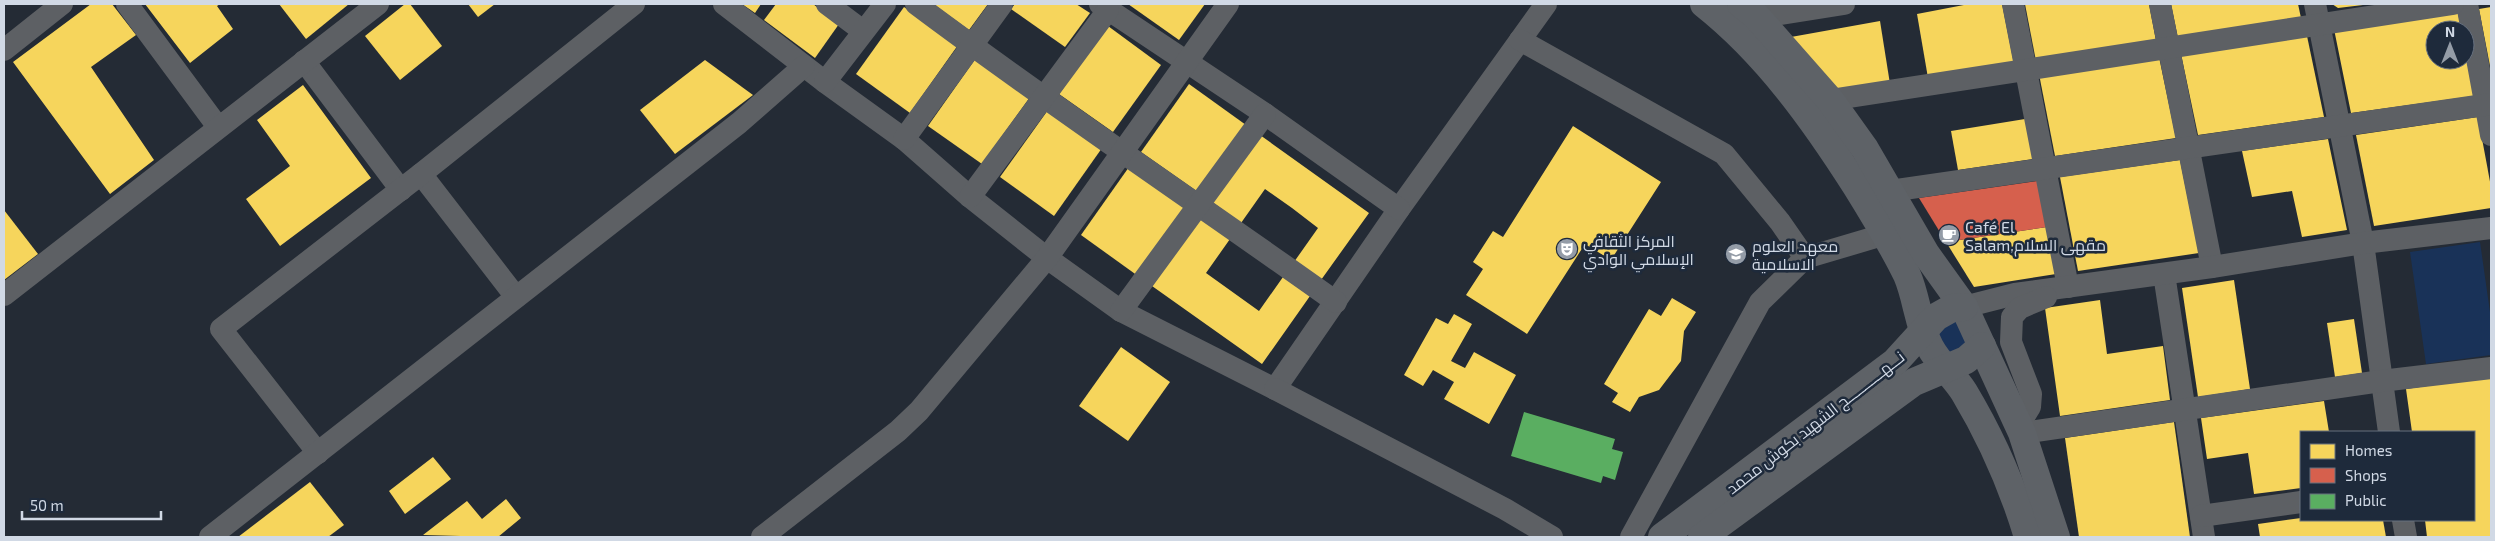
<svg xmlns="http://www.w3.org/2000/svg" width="2495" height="541" viewBox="0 0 2495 541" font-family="'Exo 2',Cairo,sans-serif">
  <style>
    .green { fill: #193258 }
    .homes { fill: #f6d55c }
    .shops { fill: #d6604d }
    .public { fill: #5aae61 }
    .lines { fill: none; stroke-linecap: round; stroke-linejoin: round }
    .street { stroke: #5d6064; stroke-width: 22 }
    .secondary { stroke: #5e6267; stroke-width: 28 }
    .labels { text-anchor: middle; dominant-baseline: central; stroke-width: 5; stroke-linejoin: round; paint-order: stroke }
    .poi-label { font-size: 16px; fill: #d1d9e5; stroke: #1e2a3b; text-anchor: start }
    .street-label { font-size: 16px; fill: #d1d9e5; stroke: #1e2a3b }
  </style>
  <rect width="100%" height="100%" fill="#242b35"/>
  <g class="green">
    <polygon points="2480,242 2491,319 2491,355 2426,364 2410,252"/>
    <polygon points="1954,317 1972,342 1951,357 1931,333"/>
  </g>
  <g class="homes">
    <polygon points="91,4 112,4 136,35 91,67 154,160 110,194 13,62"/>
    <polygon points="145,4 220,4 217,6 233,29 190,63"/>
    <polygon points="279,4 349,4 306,39"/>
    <polygon points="405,4 410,4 442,46 400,80 365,36"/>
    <polygon points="468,4 495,4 478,17"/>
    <polygon points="742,4 761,4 755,13"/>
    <polygon points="776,4 813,4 839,24 815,58 764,20"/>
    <polygon points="933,4 988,4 969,30"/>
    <polygon points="1015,4 1076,4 1090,13 1065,47 1011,9"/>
    <polygon points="1128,4 1205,4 1179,40"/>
    <polygon points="1969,4 2002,4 2014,64 1928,78 1917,14"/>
    <polygon points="2025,4 2149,4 2156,41 2036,61"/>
    <polygon points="2171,4 2298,4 2301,18 2178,38"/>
    <polygon points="2332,4 2363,4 2363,5 2338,8"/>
    <polygon points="904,7 958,45 910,113 856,74"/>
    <polygon points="2491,7 2491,66 2490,66 2479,9"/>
    <polygon points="2458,12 2461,30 2435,30 2435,60 2465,60 2466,56 2474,96 2351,113 2334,29"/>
    <polygon points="1880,21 1890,84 1833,94 1791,37"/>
    <polygon points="1108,26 1161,65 1113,132 1059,94"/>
    <polygon points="2307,36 2324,117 2198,135 2181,54"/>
    <polygon points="2159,57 2176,138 2055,156 2039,74"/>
    <polygon points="976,58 1030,97 982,164 928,126"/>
    <polygon points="705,60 753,95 675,154 640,110"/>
    <polygon points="1189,84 1246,125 1198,192 1141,152"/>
    <polygon points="303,85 371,178 280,246 246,199 290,166 257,120"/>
    <polygon points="1048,110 1102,148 1054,216 1000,177"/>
    <polygon points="2478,117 2491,187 2491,208 2374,226 2356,135"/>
    <polygon points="2025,119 2033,159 1958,170 1951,131"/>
    <polygon points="1573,126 1661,182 1611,260 1585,244 1527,334 1466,295 1483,269 1473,262 1493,231 1503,237"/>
    <polygon points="1260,135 1369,213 1321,280 1294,262 1318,228 1292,208 1265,189 1241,223 1212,202"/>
    <polygon points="2328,139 2347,230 2302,237 2292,191 2252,197 2242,151"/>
    <polygon points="2180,160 2199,253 2078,271 2060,177"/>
    <polygon points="1129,167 1187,208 1138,276 1081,235"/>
    <polygon points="4,210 38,254 4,280"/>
    <polygon points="1201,218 1230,239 1206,273 1259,311 1283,277 1310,296 1262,364 1152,286"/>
    <polygon points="2047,227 2056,274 1974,287 1946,242"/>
    <polygon points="2234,280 2250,389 2198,397 2182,288"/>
    <polygon points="1672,298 1696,312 1684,331 1681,361 1659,390 1639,397 1630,412 1612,402 1618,393 1604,384 1649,309 1661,316"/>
    <polygon points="2100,300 2107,354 2163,346 2170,400 2060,416 2045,308"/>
    <polygon points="1454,314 1472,324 1451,361 1465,368 1474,352 1516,375 1489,424 1444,399 1454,382 1433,370 1423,386 1404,375 1436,318 1448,324"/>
    <polygon points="2354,319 2362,373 2335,377 2327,323"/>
    <polygon points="1121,347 1170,382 1128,441 1079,406"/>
    <polygon points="2491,377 2491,537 2427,537 2425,520 2474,520 2474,432 2412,432 2406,389"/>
    <polygon points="2324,401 2329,432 2301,432 2301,488 2254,494 2248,453 2207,459 2201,418"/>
    <polygon points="2174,422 2190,537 2079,537 2065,438"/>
    <polygon points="433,457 451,479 405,514 389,491"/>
    <polygon points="310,482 344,525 328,537 238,537"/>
    <polygon points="506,499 521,518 498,537 423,535 467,501 482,519"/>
    <polygon points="2301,518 2383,520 2386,537 2260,537 2258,524"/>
  </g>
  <polygon class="shops" points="2038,181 2047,227 1946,242 1919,198"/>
  <polygon class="public" points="1524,412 1615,439 1612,449 1623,452 1615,480 1603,476 1601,483 1511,456"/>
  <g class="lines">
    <g class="street">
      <polyline points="127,4 218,127"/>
      <polyline points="724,4 825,82 904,139 970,197 1047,258 1121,311 1275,389 1399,209 1546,4"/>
      <polyline points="827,4 863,31"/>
      <path d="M916,4c137,103 280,198 420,298"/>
      <polyline points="1100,4 1265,114 1399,209"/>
      <polyline points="2013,4 2068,287"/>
      <polyline points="2160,4 2212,267"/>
      <polyline points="2315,4 2363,243 2389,432"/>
      <polyline points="2467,4 2491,135"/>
      <polyline points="1756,16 1774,15 1844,4"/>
      <polyline points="1520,40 1724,154 1780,222 1805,258"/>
      <polyline points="4,50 62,4"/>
      <polyline points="304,61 401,190"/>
      <polyline points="825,82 885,4"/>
      <polyline points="1830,100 2453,4"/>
      <polyline points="904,139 1002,4"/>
      <polyline points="421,174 516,297"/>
      <polyline points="1890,191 2491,104"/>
      <polyline points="970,197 1108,10"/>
      <polyline points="2164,274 2204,537"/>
      <polyline points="4,295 378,4"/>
      <polyline points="1964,307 2015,294 2212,267 2363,243 2491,228"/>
      <polyline points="1121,311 1265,114"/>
      <polyline points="1275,389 1505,509 1552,537"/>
      <polyline points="2018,426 2030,407 2031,394 2011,342 2012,317 2020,308 2046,297"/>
      <polyline points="2022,433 2381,381 2491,368"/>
      <polyline points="318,453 221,329 421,174 634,4"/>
      <polyline points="2201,516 2301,502"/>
      <polyline points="2403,520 2406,537"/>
      <polyline points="210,537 739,123 804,66"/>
      <polyline points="762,537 898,431 919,411 1047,258 1228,4"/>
      <polyline points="1631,537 1760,302 1805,258 1886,234"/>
    </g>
    <g class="secondary">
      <path d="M1704,4c62,49 110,116 152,182 18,29 36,58 51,89 10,23 11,50 23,72 9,17 24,29 34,45 27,45 49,95 64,145"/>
      <polyline points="1741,4 1756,16 1830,100 1865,149 1926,254 1964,307 2022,433 2056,537"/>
      <polyline points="1662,537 1895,362 1936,317 1952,308 1964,307"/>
      <polyline points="1702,537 1914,382 1966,360 1982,346"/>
    </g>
  </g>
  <defs>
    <g id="cafe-disc" transform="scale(1.125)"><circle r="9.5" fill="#949ca7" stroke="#1e2a3b"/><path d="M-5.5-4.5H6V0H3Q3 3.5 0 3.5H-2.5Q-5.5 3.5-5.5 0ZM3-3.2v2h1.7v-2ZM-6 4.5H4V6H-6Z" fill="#fff"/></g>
    <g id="theatre-disc" transform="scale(1.125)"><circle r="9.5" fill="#949ca7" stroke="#1e2a3b"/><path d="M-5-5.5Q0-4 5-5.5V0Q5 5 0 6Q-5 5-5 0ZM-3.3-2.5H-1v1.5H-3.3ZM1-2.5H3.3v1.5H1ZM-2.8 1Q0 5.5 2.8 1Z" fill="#fff"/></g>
    <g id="school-disc" transform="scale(1.125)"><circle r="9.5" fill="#949ca7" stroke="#1e2a3b"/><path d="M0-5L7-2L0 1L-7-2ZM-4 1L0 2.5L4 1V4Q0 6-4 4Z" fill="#fff"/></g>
  </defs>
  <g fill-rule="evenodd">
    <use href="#cafe-disc" x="1949" y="235"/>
    <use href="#theatre-disc" x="1567" y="249"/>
    <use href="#school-disc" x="1736" y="254"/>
  </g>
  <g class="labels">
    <g class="poi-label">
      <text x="1965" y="226">Café El<tspan x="1965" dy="18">Salam,مقهى السلام</tspan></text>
      <text x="1583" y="240">المركز الثقافي<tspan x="1583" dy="18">الإسلامي الوادي</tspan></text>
      <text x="1752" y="245">معهد العلوم<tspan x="1752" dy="18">الاسلامية</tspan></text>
    </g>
    <g class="street-label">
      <text transform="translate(1815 422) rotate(-38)">نـــهـــــــــــج الشهيد بكوش محمد</text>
    </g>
  </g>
  <rect width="2495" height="541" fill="none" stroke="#d1d9e5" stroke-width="10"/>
  <rect x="2300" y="431" width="175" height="90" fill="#1e2a3b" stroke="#66707f"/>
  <rect x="2310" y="444" width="25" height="15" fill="#f6d55c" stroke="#66707f"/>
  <text x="2345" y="456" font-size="15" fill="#d1d9e5">Homes</text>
  <rect x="2310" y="468" width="25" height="15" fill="#d6604d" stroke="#66707f"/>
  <text x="2345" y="481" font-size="15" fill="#d1d9e5">Shops</text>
  <rect x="2310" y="494" width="25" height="15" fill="#5aae61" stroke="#66707f"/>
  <text x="2345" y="506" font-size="15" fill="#d1d9e5">Public</text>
  <g transform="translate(2450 45)"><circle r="24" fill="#1e2a3b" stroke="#66707f"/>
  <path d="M0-4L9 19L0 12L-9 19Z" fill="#949ca7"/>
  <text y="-8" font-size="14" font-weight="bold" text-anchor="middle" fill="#d1d9e5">N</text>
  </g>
  <path d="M22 511v8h139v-8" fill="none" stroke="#d1d9e5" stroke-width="2.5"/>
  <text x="30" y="511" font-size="15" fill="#d1d9e5" stroke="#1e2a3b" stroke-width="4" paint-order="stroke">50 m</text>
</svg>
